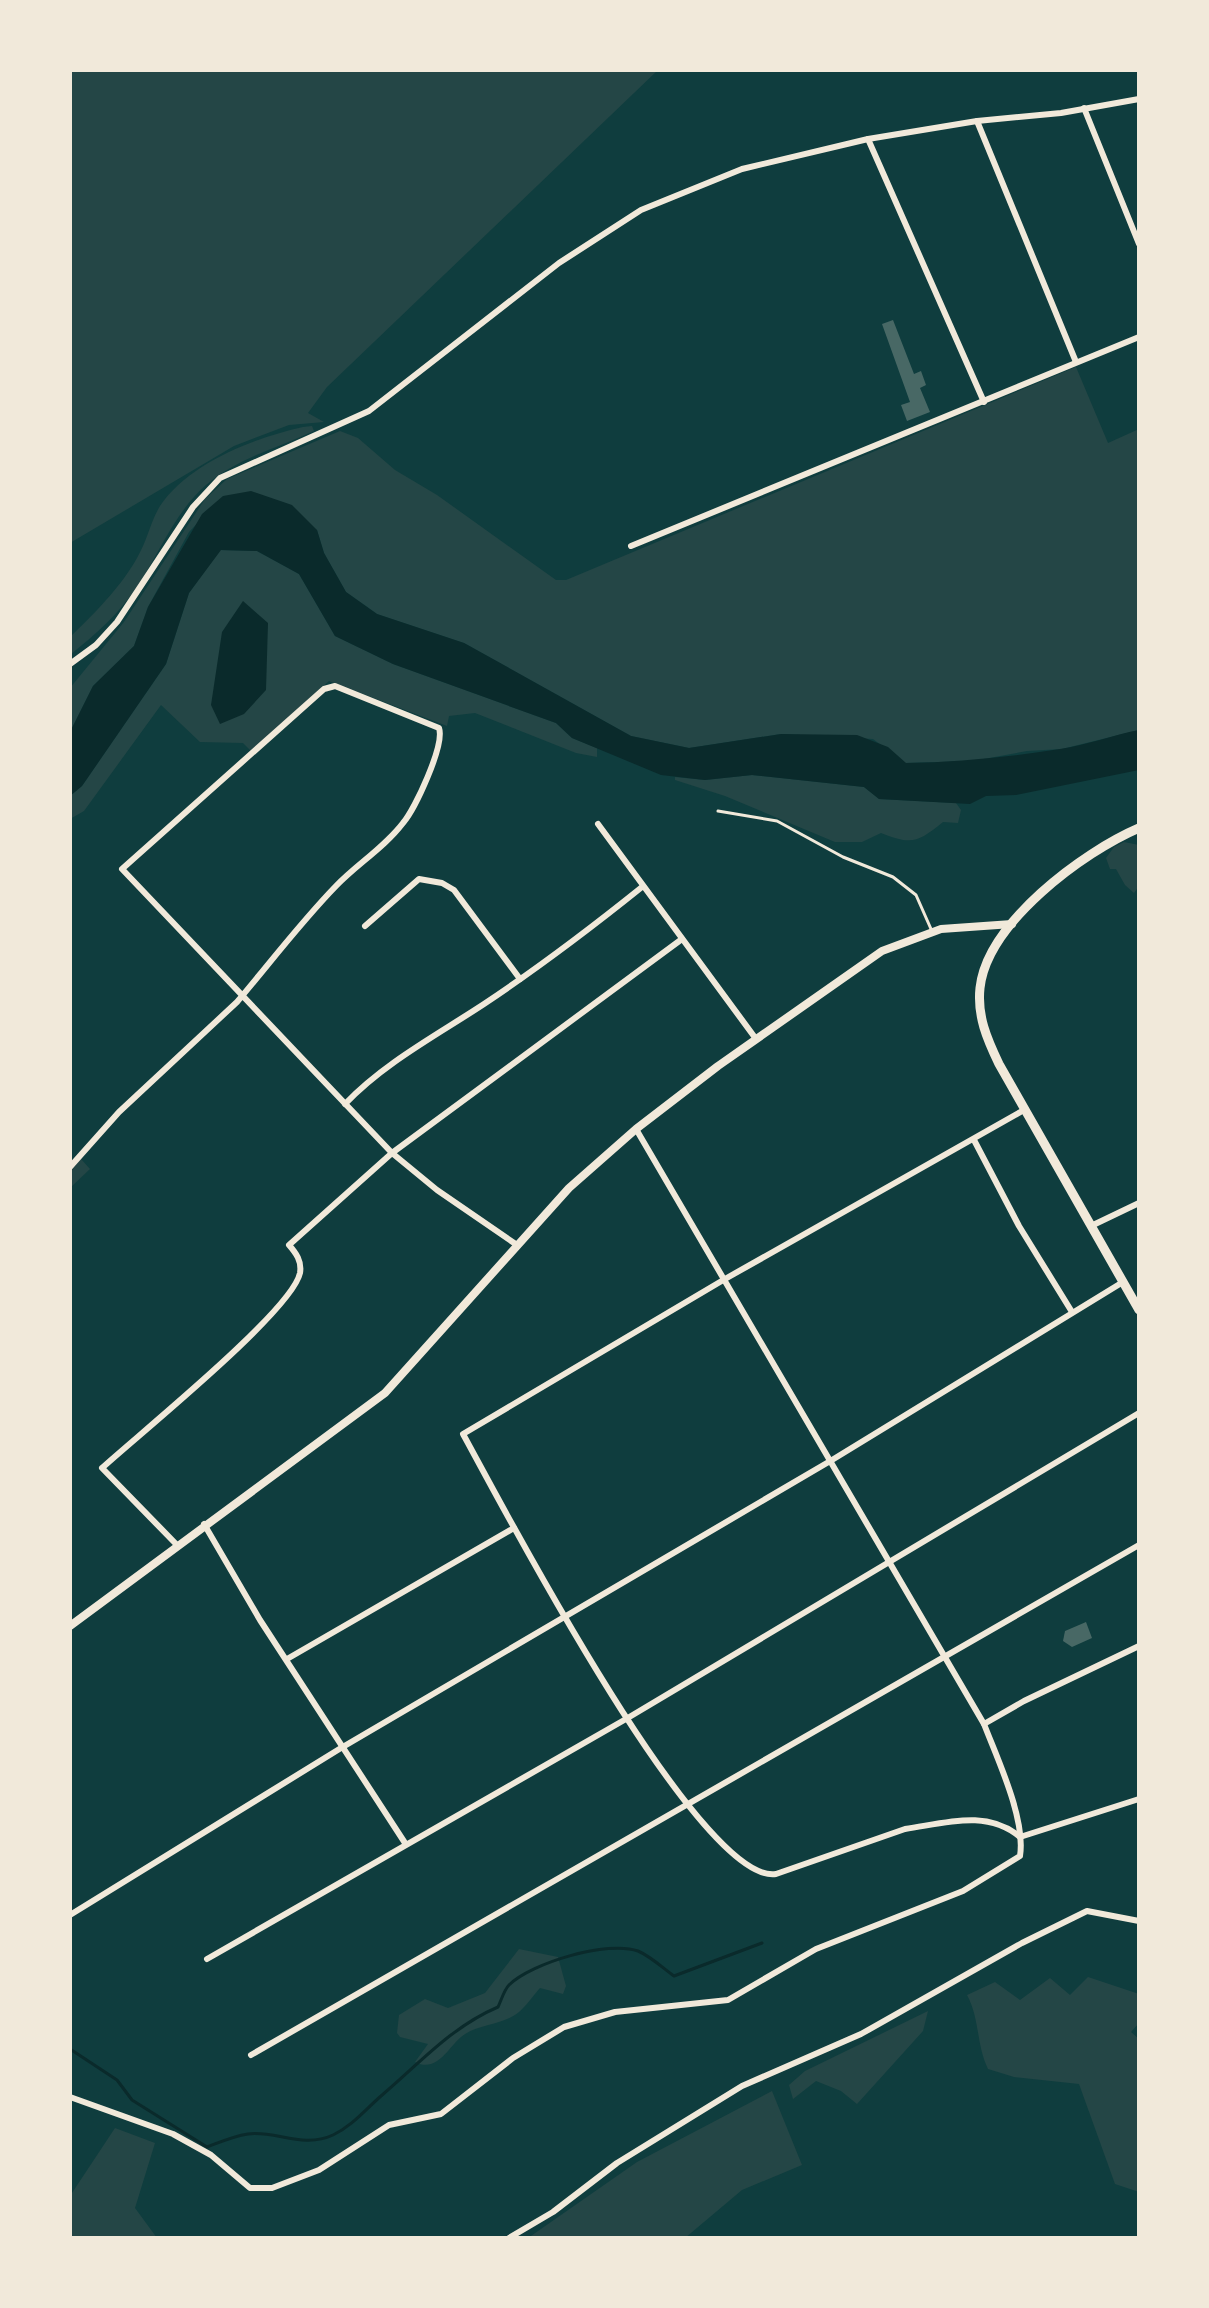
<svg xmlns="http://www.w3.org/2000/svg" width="1209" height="2308" viewBox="0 0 1209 2308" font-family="'Times New Roman',serif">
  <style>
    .green { fill: #244646 }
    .water { fill: #0a2a2b }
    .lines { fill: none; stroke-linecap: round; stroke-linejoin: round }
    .stream { stroke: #0a2a2b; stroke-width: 3 }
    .building { fill: #486865 }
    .service { stroke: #f1e9da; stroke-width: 3 }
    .minor { stroke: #f1e9da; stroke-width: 6 }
    .tertiary { stroke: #f1e9da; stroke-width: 8 }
    .secondary { stroke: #f1e9da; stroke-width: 9 }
  </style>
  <rect width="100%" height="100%" fill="#0f3d3e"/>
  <g class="green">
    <polygon points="70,70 658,70 327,387 308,413 324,422 289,425 234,446 70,543"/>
    <polygon points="1076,367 1108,443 1139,429 1139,730 1062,749 1027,751 973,761 905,763 873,739 781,734 689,748 631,736 464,643 377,614 346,592 324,553 317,530 223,497 189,532 148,607 134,646 93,686 70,732 70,688 124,622 205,499 227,479 340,431 358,438 395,470 437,495 556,580 566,580"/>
    <path d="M303,427l9,-1 2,5c-36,17 -77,27 -108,54 -31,27 -46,67 -68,100 -18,28 -42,49 -68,70v-18c26,-25 58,-57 73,-91 6,-13 9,-27 17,-40 29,-43 94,-68 143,-79z"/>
    <polygon points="220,550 257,551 299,574 335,636 393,664 556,723 572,738 597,748 597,757 576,753 475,713 449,716 447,726 329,681 251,751 243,743 200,742 161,705 84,811 70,819 70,796 82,786 166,664 189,593"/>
    <path d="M752,775l112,12 15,12 77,4 5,7 -3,13 -15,-1c-26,21 -31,23 -62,11l-19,9h-27l-110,-46 -50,-16v-3l30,3z"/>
    <polygon points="1124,842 1139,845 1139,886 1134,893 1125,885 1116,869 1110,869 1106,858 1114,847"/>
    <polygon points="81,1159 90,1169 70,1188 70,1171"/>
    <path d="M519,1949l39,8 8,29 -3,8 -23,-6c-7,8 -14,18 -21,24 -17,14 -41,11 -58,25 -14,12 -24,36 -46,25l13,-18 -28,-7 -3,-4 2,-18 26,-16 23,9 37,-15z"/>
    <path d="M1088,1977l51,17v29l-8,9 8,7v153l-24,-8 -36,-100 -65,-7 -26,-8c-12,-25 -8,-50 -21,-74l28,-13 25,18 30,-22 20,17z"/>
    <polygon points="928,2011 923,2031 857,2104 841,2091 816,2081 793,2099 789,2085 805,2071"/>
    <polygon points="772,2091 802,2165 742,2190 685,2238 528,2238 637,2162"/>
    <polygon points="115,2128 155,2143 135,2208 157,2238 70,2238 70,2196"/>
  </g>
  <g class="water">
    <path d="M251,491l41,14 25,25 7,23 22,39 31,22 87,29 167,93 58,12 92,-14 76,1 31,12 18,16c52,-1 103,-6 154,-14 27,-4 53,-14 79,-19v40l-123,25 -30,1 -16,8 -91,-5 -15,-12 -112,-12 -47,5 -44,-5 -89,-37 -16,-15 -163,-59 -58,-28 -36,-62 -42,-23 -36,-1 -32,43 -23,71 -84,122 -12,10v-64l23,-46 41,-40 14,-39 54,-93 21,-18z"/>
    <polygon points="243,601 268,623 266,690 244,714 220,724 211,705 222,632"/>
  </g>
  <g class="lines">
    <path class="stream" d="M70,2049l47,31 15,20 75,47c13,-5 27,-11 41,-13 27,-4 55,15 85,1 19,-9 32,-25 48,-39 38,-32 70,-69 117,-89 3,-6 6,-17 11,-22 22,-22 99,-45 129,-34 12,5 25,17 36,25l88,-33"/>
  </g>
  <g class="building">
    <polygon points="893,320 914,374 921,371 926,385 920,388 930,412 907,421 901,405 910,402 882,324"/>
    <polygon points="1086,1622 1092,1638 1072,1647 1063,1641 1065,1631"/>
  </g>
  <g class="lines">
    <polyline class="service" points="718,811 777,821 843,857 893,877 916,895 931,929"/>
    <g class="minor">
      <polyline points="1084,108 1139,244"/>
      <polyline points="977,121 1076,362"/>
      <polyline points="868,139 984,402"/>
      <polyline points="631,546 1139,337"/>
      <polyline points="70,664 96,645 117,622 193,507 220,478 369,411 559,263 641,210 742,169 868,139 977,121 1061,113 1139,99"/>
      <polyline points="598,824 756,1039"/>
      <polyline points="365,926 419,879 442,883 454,890 520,979"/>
      <path d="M345,1104c39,-41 92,-69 139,-100 54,-36 107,-76 158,-117"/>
      <polyline points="974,1140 1019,1226 1072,1312"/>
      <path d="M70,1167l49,-55 118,-110c33,-39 64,-80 99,-116 21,-22 48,-38 67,-63 12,-14 42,-78 36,-95l-104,-42 -11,3 -202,180 270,284 45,37 80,55"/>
      <polyline points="1091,1226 1139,1203"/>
      <polyline points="204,1524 260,1620 405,1843"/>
      <path d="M177,1545l-75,-77c36,-33 190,-157 198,-195 2,-12 -4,-20 -11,-28l103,-92 290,-214"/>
      <polyline points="287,1659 514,1528"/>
      <polyline points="984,1724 1024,1701 1139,1646"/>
      <path d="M1020,1837c-33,-28 -74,-14 -115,-8l-129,45c-76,12 -275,-371 -313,-440l262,-155 299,-169"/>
      <polyline points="1020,1837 1139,1799"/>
      <polyline points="70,1915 341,1748 832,1460 1123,1282"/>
      <polyline points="207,1959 626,1719 1139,1413"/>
      <polyline points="251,2055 1139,1545"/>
      <path d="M70,2097l103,37 38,21 39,33h22l47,-18 70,-45 52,-11 72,-56 51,-31 51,-15 113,-12 88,-51 147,-58 57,-35c6,-37 -23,-98 -36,-132l-348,-595"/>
      <polyline points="509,2238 553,2212 617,2163 742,2086 861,2034 1022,1943 1087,1911 1139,1921"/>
    </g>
    <polyline class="tertiary" points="70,1626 385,1393 569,1188 636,1129 718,1066 882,951 941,929 1012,924"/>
    <path class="secondary" d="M1139,828c-56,24 -152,95 -159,160 -3,28 7,51 19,76l140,246"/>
  </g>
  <rect width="1209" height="2308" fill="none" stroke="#f1e9da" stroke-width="144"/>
</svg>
